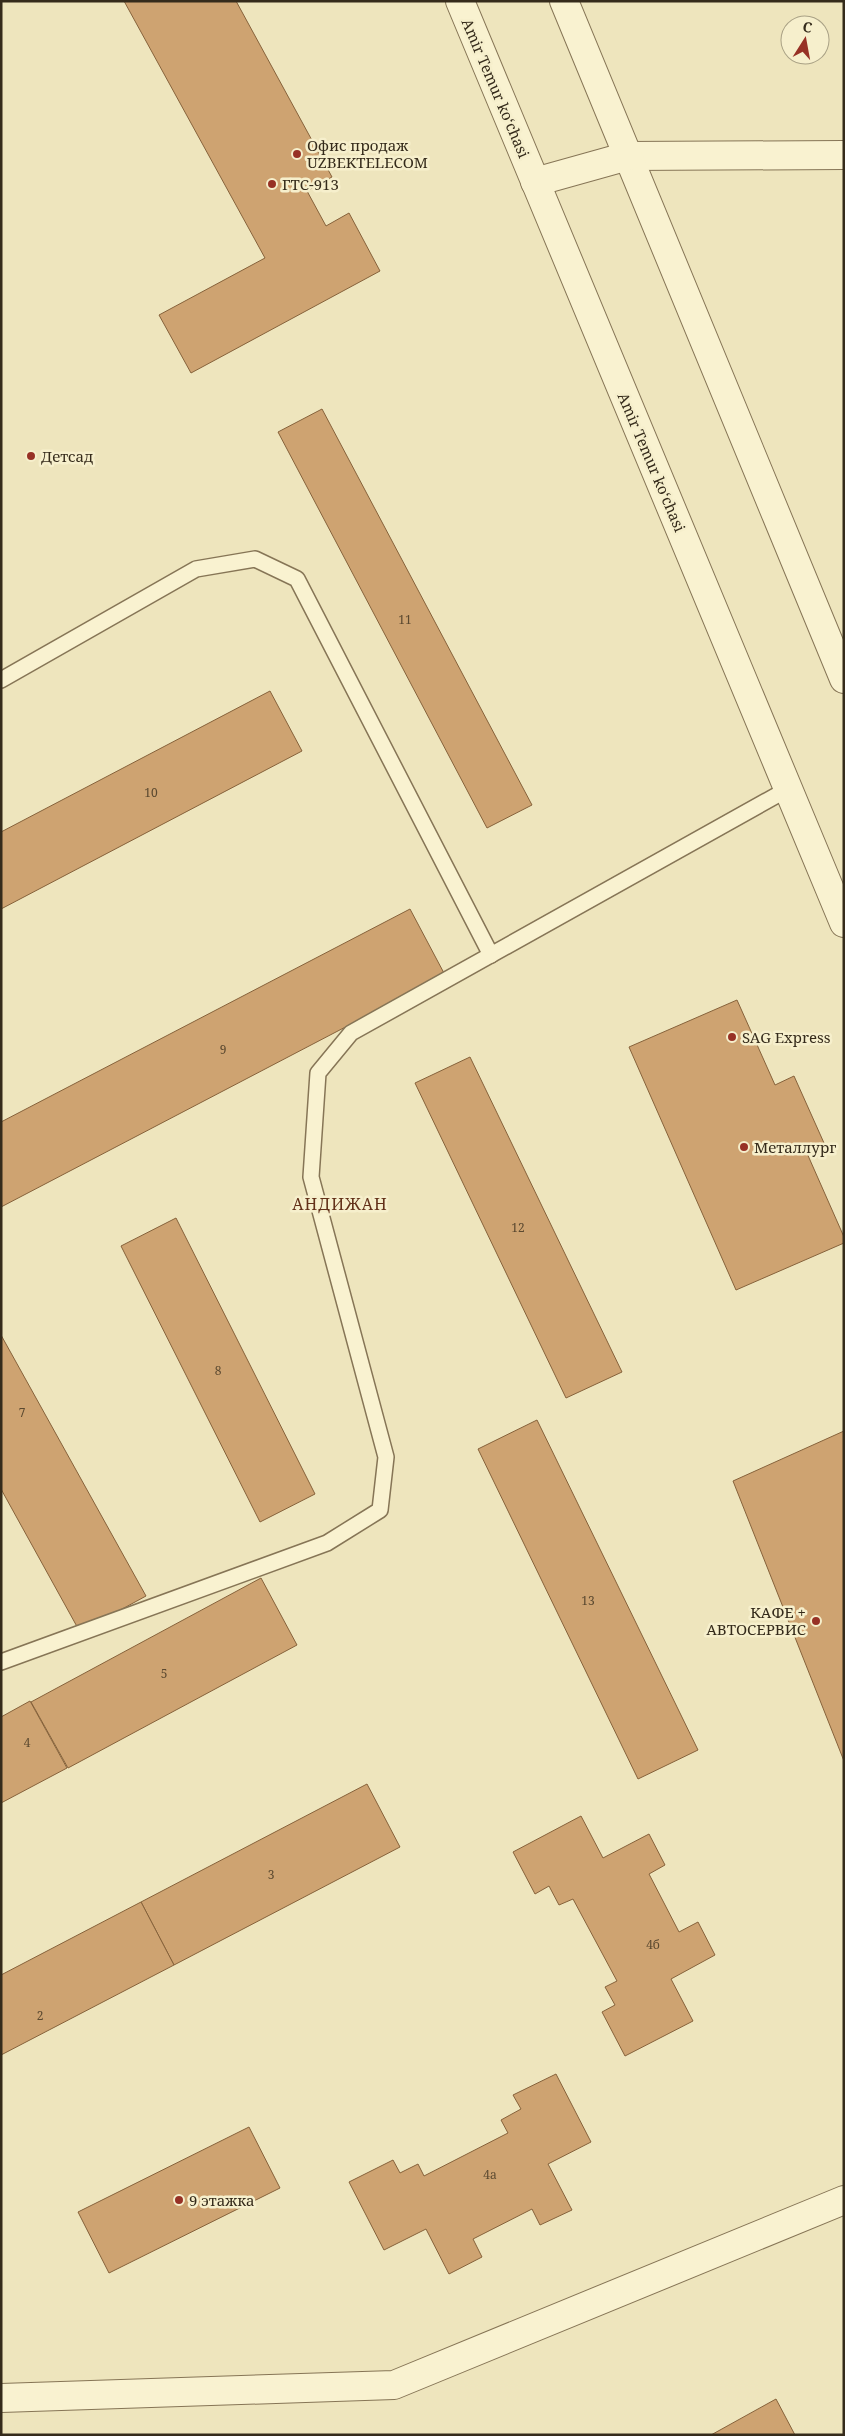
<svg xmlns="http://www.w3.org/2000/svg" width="845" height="2436" viewBox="0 0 845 2436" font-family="'Noto Serif',serif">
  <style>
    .building { fill: #cea371; stroke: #86623b }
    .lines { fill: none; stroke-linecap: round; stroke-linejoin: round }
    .service-casing { stroke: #867556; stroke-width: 18 }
    .minor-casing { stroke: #867556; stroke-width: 30 }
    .tertiary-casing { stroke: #867556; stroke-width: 30 }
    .service { stroke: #f9f2d0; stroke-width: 15 }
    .minor { stroke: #f9f2d0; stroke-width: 28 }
    .tertiary { stroke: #f9f2d0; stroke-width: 28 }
    .poi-dot { fill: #973125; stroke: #f6efcc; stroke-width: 2 }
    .labels { text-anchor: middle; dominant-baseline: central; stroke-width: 5; stroke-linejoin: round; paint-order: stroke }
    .number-label { font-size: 12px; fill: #5b4930 }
    .street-label { font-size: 15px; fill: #352b1b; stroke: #f6efcc }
    .poi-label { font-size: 15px; fill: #352b1b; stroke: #f6efcc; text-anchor: start }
    .neighbourhood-label { font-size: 16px; letter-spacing: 1px; fill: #633119; stroke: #f6efcc }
  </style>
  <rect width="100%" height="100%" fill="#eee5bd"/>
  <g class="building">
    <polygon points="124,1 236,1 332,177 307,191 326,226 349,213 380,271 191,373 159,315 265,258"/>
    <polygon points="322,409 532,805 487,828 278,432"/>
    <polygon points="270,691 302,751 1,909 1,832"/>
    <polygon points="410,909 445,975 1,1207 1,1122"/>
    <polygon points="737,1000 775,1085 794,1076 824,1143 806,1151 844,1237 844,1243 736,1290 629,1047"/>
    <polygon points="470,1057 622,1372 566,1398 415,1083"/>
    <polygon points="176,1218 315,1494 260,1522 121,1246"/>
    <polygon points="1,1335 146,1596 80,1632 1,1489"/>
    <polygon points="537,1420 698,1750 638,1779 478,1449"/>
    <polygon points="844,1431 844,1761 733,1481"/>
    <polygon points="261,1578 297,1645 68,1768 31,1702"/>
    <polygon points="30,1701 67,1768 1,1803 1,1717"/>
    <polygon points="367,1784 400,1847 174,1965 141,1902"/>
    <polygon points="581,1816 603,1858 649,1834 665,1865 649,1874 679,1932 698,1922 715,1955 671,1979 693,2021 625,2056 602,2012 615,2005 605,1987 617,1981 573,1899 559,1905 549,1886 535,1894 513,1852"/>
    <polygon points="141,1902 174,1965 1,2055 1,1975"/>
    <polygon points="556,2074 591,2142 548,2164 572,2210 540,2225 532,2209 473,2239 482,2257 449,2274 426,2229 384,2250 349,2182 393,2160 400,2173 418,2164 424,2176 508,2133 501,2120 521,2109 513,2095"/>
    <polygon points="249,2127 280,2188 109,2273 78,2212"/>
    <polygon points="776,2399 795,2435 711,2435"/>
  </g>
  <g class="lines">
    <g class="service-casing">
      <g id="service">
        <polyline points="1,680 196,569 255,559 297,579 491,955"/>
        <polyline points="1,1662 327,1543 380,1510 386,1457 311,1177 318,1073 351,1033 788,789"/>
      </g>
    </g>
    <g class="minor-casing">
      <g id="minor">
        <polyline points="628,156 844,155"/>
        <polyline points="1,2398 394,2385 844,2200"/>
      </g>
    </g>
    <g class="tertiary-casing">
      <g id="tertiary">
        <polyline points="460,1 844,923"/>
        <polyline points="564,1 844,679"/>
        <polyline points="535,182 628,156"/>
      </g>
    </g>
    <use href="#service" class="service"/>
    <use href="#minor" class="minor"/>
    <use href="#tertiary" class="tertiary"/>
  </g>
  <g class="poi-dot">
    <circle cx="297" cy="154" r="5"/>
    <circle cx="272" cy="184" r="5"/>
    <circle cx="31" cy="456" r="5"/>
    <circle cx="732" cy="1037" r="5"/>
    <circle cx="744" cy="1147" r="5"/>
    <circle cx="816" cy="1621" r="5"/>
    <circle cx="179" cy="2200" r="5"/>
  </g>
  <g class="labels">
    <g class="number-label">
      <text x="405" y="619">11</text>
      <text x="151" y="792">10</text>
      <text x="223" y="1049">9</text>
      <text x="518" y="1227">12</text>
      <text x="218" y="1370">8</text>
      <text x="22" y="1412">7</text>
      <text x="588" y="1600">13</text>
      <text x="164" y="1673">5</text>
      <text x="27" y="1742">4</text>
      <text x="271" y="1874">3</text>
      <text x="653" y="1944">4б</text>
      <text x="40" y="2015">2</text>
      <text x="490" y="2174">4а</text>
    </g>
    <g class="street-label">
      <text transform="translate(496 88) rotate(67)">Amir Temur koʻchasi</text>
      <text transform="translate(652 462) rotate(67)">Amir Temur koʻchasi</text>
    </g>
    <g class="poi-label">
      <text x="307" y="145">Офис продаж<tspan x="307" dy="17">UZBEKTELECOM</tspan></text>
      <text x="282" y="184">ГТС-913</text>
      <text x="41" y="456">Детсад</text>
      <text x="742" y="1037">SAG Express</text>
      <text x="754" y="1147">Металлург</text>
      <text x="806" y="1612" text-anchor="end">КАФЕ +<tspan x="806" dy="17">АВТОСЕРВИС</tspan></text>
      <text x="189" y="2200">9 этажка</text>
    </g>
    <g class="neighbourhood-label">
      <text x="340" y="1204">АНДИЖАН</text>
    </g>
  </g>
  <rect width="845" height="2436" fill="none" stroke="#352b1b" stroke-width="5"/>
  <g transform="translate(805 40) rotate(11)"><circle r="24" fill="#f6efcc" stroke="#a9a185"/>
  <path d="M0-4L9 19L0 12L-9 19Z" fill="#973125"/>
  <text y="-8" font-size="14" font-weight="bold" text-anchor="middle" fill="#352b1b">С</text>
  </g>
</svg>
